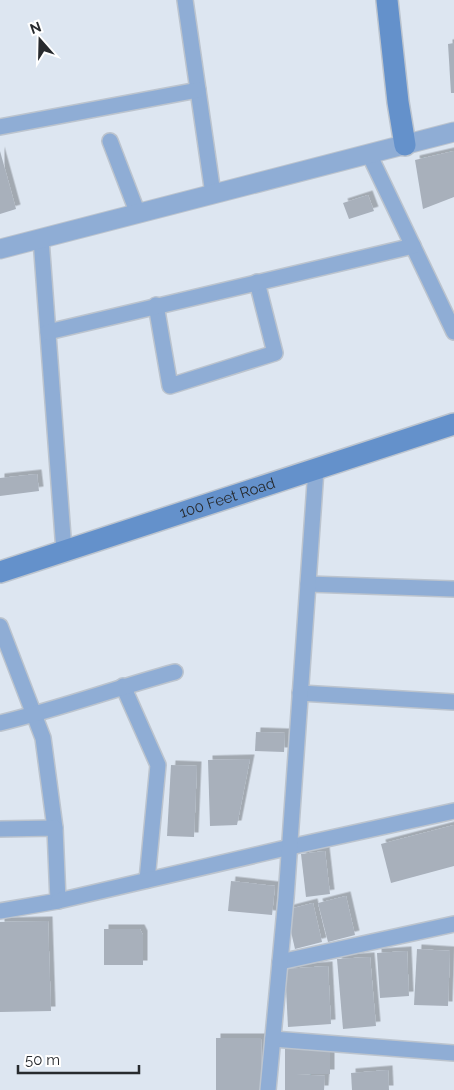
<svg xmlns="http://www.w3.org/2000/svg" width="454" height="1090" viewBox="0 0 454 1090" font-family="Raleway,sans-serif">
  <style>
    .building { fill: #a8b0bb; filter: url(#shadow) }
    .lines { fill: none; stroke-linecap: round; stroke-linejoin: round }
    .minor-casing { stroke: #bcc4ce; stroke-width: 18 }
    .tertiary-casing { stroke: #bcc4ce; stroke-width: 21 }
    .secondary-casing { stroke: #bcc4ce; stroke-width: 24 }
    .minor { stroke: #8fadd5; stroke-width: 15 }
    .tertiary { stroke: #8fadd5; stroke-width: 19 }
    .secondary { stroke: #6491cb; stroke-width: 21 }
    .labels { text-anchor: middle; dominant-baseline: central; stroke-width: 5; stroke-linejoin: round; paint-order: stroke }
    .street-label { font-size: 15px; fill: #272a2e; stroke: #fff }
  </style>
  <defs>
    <filter id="shadow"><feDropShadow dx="4.5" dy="-4.5" stdDeviation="0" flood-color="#0004"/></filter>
  </defs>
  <rect width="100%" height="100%" fill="#dde6f1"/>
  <g class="building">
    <polygon points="454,43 454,93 451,93 448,44"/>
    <polygon points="0,151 16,209 0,214"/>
    <polygon points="454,151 454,197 423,209 415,160"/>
    <polygon points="368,195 374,211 349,219 343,203"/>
    <polygon points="37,474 39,491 0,496 0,478"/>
    <polygon points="256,732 285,733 284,752 255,751"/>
    <polygon points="250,759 237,825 210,826 208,760"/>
    <polygon points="171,765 197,766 194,837 167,836"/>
    <polygon points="454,825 454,866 391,883 381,844"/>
    <polygon points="325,851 330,894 306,897 301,854"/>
    <polygon points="231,881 275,886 272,915 228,911"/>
    <polygon points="346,896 355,935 328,942 318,903"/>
    <polygon points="313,903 322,942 295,949 286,910"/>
    <polygon points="48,921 51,1011 0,1012 0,922"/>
    <polygon points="104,929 140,929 143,935 143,965 104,965"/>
    <polygon points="417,949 450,951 448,1006 414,1005"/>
    <polygon points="407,951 409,996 380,998 377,953"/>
    <polygon points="370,957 376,1026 343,1029 337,959"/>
    <polygon points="328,966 331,1024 288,1027 285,969"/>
    <polygon points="216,1038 261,1038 262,1090 216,1090"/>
    <polygon points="330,1047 330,1074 296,1074 325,1076 324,1090 285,1090 285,1048"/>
    <polygon points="388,1070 389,1090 352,1090 351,1073"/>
  </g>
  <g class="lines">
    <g class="minor-casing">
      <g id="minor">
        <polyline points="185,0 213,194"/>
        <polyline points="0,127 198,90"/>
        <polyline points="110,141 138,214"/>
        <polyline points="369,154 454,332"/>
        <polyline points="41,239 64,551"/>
        <polyline points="156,305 170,386 275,353 257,282"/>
        <polyline points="48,332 413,246"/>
        <polyline points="308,584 454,589"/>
        <polyline points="0,626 43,738 55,828"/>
        <polyline points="123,686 158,765 147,880"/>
        <polyline points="300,693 454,702"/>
        <path d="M0,723c59,-14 116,-35 175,-51"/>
        <polyline points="0,829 55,828 58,901 0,911"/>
        <polyline points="58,901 290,847 454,811"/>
        <polyline points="280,962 454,924"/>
        <polyline points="273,1039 454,1053"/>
        <polyline points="268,1090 286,898 316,469"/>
      </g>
    </g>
    <g class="tertiary-casing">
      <polyline id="tertiary" points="0,249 454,132"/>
    </g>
    <g class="secondary-casing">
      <g id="secondary">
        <polyline points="387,0 398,102 405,145"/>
        <path id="s1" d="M0,572l454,-148"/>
      </g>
    </g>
    <use href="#minor" class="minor"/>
    <use href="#tertiary" class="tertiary"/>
    <use href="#secondary" class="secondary"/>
  </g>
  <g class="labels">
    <g class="street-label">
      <text stroke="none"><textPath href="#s1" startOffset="239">100 Feet Road</textPath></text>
    </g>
  </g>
  <g transform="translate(40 40) rotate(340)" stroke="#ffffff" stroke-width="4" paint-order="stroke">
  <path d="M0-4L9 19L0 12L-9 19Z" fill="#272a2e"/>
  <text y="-8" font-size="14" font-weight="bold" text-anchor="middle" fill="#272a2e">N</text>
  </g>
  <path d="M18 1065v8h121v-8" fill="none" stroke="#272a2e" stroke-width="2.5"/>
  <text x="25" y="1065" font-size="15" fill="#272a2e" stroke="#ffffff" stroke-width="4" paint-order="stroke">50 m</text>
</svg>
